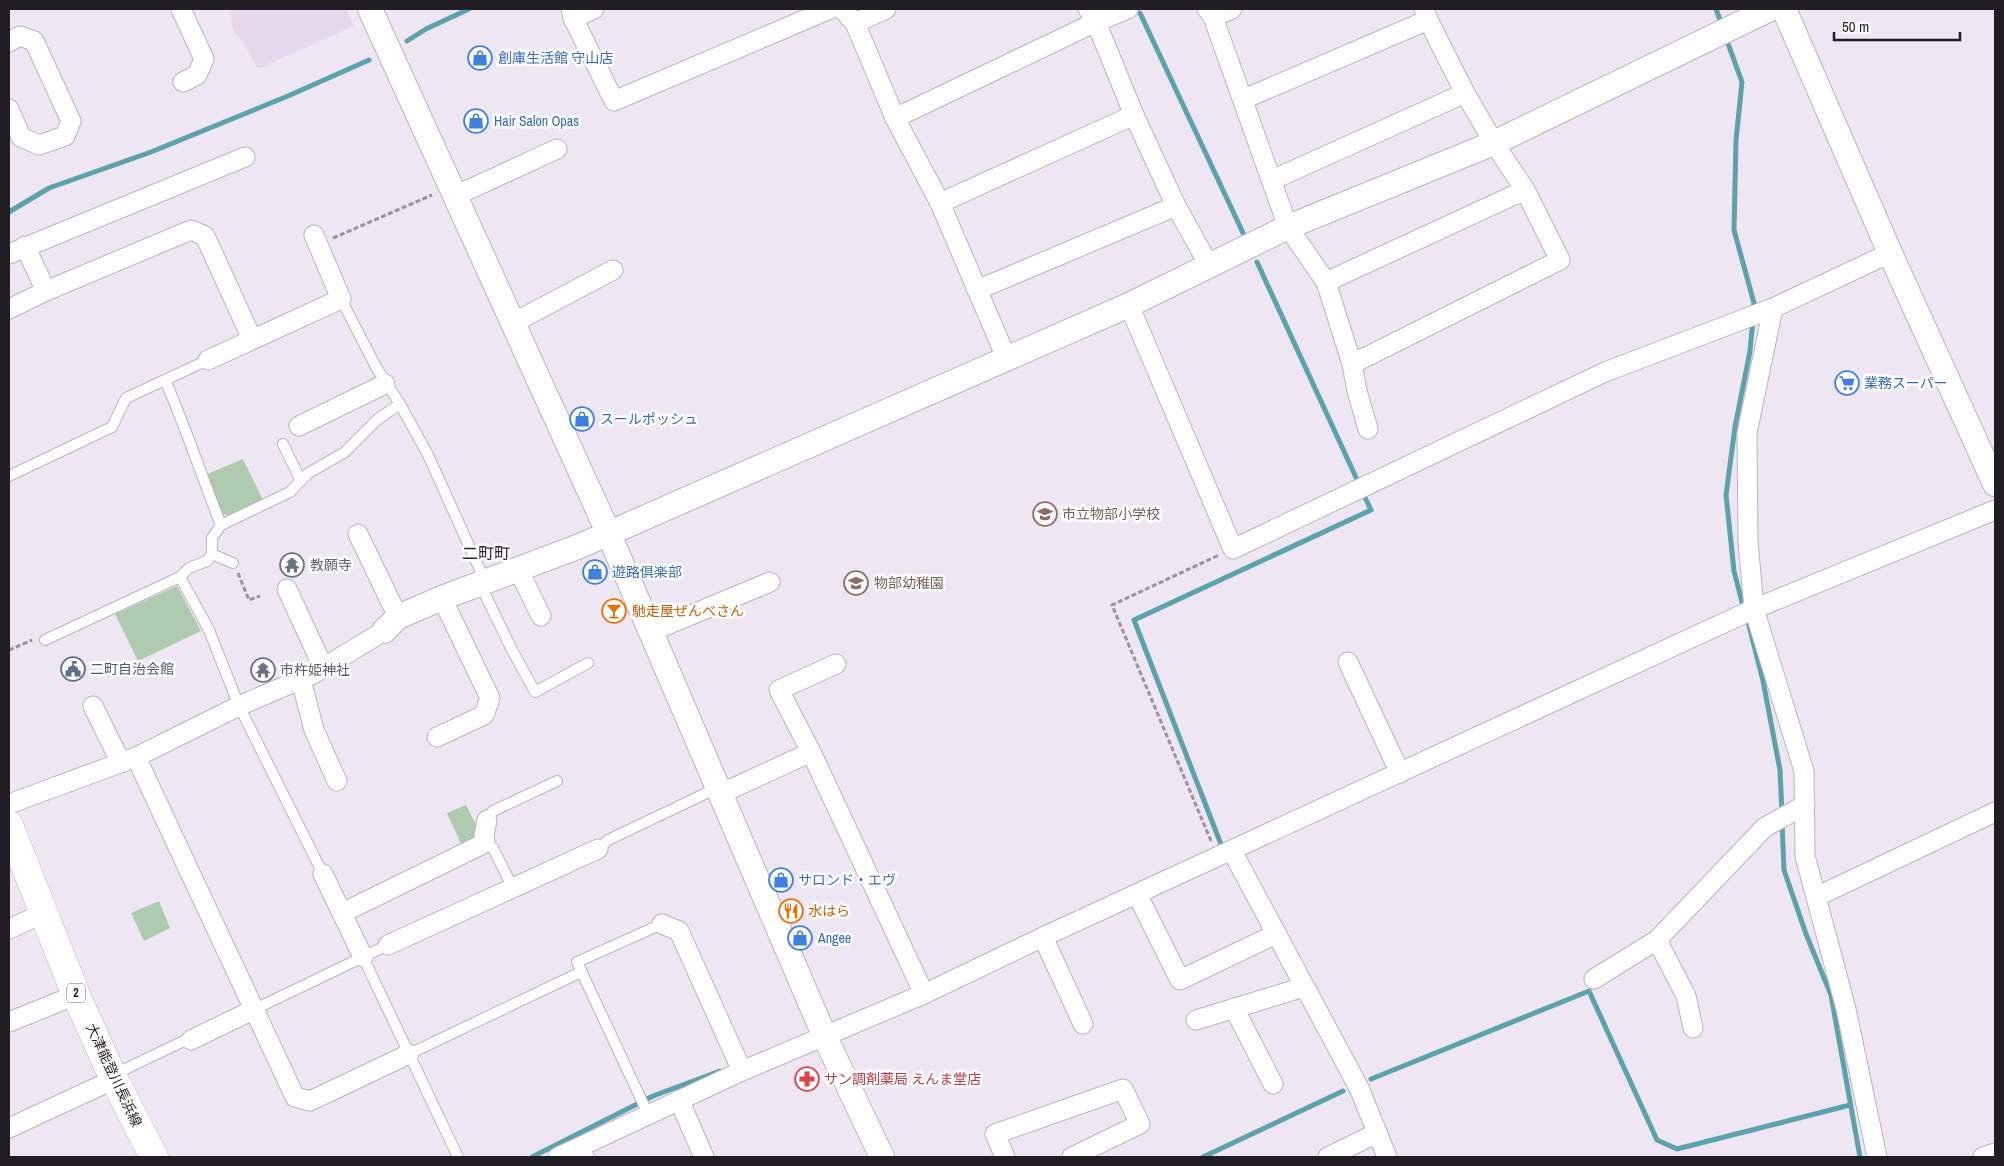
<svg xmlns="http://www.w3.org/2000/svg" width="2004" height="1166" viewBox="0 0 2004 1166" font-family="'Archivo Narrow','Noto Sans JP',sans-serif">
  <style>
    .built { fill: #e5d8ed }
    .green { fill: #afcbaf }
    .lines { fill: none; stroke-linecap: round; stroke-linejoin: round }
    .stream { stroke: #5ba2ac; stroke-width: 5 }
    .service-casing { stroke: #bbb3c1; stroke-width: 12 }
    .minor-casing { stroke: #bbb3c1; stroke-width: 21 }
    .tertiary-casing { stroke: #bbb3c1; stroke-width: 26 }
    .primary-casing { stroke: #bbb3c1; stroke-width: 29 }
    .path { stroke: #99939d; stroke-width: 3; stroke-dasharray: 5 2.5; stroke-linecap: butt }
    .service { stroke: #fff; stroke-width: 10 }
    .minor { stroke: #fff; stroke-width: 19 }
    .tertiary { stroke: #fff; stroke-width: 24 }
    .primary { stroke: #fff; stroke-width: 28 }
    .labels { text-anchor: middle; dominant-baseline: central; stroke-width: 5; stroke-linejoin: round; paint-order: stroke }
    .shield { fill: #fff; stroke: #646265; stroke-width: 1 }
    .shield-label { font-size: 12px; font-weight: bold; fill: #211e23 }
    .shop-label { font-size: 14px; fill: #366cbe; stroke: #fff; text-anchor: start }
    .education-label { font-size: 14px; fill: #785e54; stroke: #fff; text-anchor: start }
    .worship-label { font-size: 14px; fill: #5b616d; stroke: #fff; text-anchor: start }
    .food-label { font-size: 14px; fill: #c56008; stroke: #fff; text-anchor: start }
    .service-label { font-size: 14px; fill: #4e5e75; stroke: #fff; text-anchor: start }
    .street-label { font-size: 14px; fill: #211e23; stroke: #fff }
    .health-label { font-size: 14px; fill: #be3a42; stroke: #fff; text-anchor: start }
    .quarter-label { font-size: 16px; fill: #2d2631; stroke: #fff }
  </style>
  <rect width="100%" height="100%" fill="#efe6f4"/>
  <polygon class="built" points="228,9 346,9 354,26 260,68 256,66 245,45 234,31 231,22 233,20"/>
  <g class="green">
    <polygon points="243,459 263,500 228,515 220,514 205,475"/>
    <polygon points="177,586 201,631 138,661 115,614"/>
    <polygon points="466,805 478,829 474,839 462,846 447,813"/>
    <polygon points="159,901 170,928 144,941 131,913"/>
  </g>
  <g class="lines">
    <g class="stream">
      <polyline points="1716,9 1722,25"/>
      <polyline points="1140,13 1244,235"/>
      <polyline points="1726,38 1742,82 1736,140 1734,230 1754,303 1753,311"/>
      <polyline points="407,41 426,29 469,9"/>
      <polyline points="9,212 49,188 151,152 288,96 369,60"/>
      <polyline points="1257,262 1359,484"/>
      <polyline points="1744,610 1734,571 1726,495 1735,427 1750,351 1753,319"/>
      <polyline points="1747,618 1763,681 1780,770 1782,813"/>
      <polyline points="1782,821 1784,870 1806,934 1831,995 1860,1157"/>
      <polyline points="1219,848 1222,847 1134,620 1371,510 1363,493"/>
      <polyline points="1371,1079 1589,991 1657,1140 1677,1149 1850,1105"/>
      <polyline points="532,1157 653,1096 720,1071"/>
      <polyline points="1203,1157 1343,1091"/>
    </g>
    <g class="service-casing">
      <g id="service">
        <polyline points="341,299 376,367 400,404 428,455 485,581"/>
        <path d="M165,380c21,48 37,97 56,145"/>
        <polyline points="283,444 301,481"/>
        <polyline points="9,476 112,427 126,398 208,360"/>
        <polyline points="212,554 233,563"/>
        <polyline points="180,577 209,630 239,706 323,874"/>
        <polyline points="480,584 511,648 535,692 588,663"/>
        <polyline points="45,640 180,577 189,568 207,561 212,554 212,538 221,525 290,492 307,474 345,452 378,419 400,404"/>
        <polyline points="487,820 493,811 557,781"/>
        <polyline points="485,843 493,848 513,888"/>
        <polyline points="598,849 608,840 717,788"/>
        <polyline points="363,957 458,1157"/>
        <polyline points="255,1009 388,945"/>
        <polyline points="409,1054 581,972"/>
        <polyline points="113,1077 119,1072 188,1039 191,1040"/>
        <polyline points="648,1114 577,962 662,924"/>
        <polyline points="583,1145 589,1157"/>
      </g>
    </g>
    <g class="minor-casing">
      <g id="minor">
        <polyline points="181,9 204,59 197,75 183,82"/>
        <polyline points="571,9 573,18 614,101 830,9"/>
        <polyline points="842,9 855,23 895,118 940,203 1006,357"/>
        <polyline points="1088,9 1096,22 1134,115 1176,206 1210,267"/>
        <polyline points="1207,9 1213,17 1288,227 1326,282 1352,364 1357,391 1368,429"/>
        <polyline points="1213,17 1232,9"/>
        <polyline points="573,18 594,9"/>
        <polyline points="855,23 886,9"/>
        <polyline points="9,42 20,36 34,41 71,121 65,136 39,145 21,137 9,109"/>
        <polyline points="1244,99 1428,20"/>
        <polyline points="895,118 1096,22 1128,9"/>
        <polyline points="1272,180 1465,93"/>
        <polyline points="455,196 557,149"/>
        <polyline points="940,203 1134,115"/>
        <polyline points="25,246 46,291"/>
        <polyline points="9,254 245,157"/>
        <polyline points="1326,282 1525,190"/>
        <polyline points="977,290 1176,206"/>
        <polyline points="1129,305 1233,549 1605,372 1773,308 1890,253"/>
        <polyline points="1773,308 1747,433 1748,541 1754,609 1804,771 1805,856 1846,1009 1877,1157"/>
        <polyline points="9,309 46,291 191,230 205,236 252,339"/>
        <polyline points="513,323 613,270"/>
        <polyline points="208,360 341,299 314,235"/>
        <polyline points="1352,364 1560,260 1525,190 1494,143 1465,93 1428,20 1424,9"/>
        <polyline points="299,426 385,384"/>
        <polyline points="358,534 398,617"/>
        <polyline points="518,569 541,616"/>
        <polyline points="287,589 323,667"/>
        <polyline points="650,632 770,582"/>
        <polyline points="1348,662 1400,773"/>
        <polyline points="301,680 314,730 337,781"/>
        <polyline points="93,706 121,763"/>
        <polyline points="437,737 484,715 490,698 442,598"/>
        <polyline points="811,752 779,690 836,664"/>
        <polyline points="136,757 295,1097 310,1101 409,1054"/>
        <polyline points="717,788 731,789 811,752 924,994"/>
        <polyline points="9,804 136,757 239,706 313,674 384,631"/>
        <polyline points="1232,851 1359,1088 1387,1157"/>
        <polyline points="323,874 363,957"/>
        <polyline points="1137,894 1180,980 1276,934"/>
        <polyline points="1816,897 1995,812"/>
        <polyline points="342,913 485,843 484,836 487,820"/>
        <polyline points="662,924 679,931 742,1071"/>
        <polyline points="9,929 44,913"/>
        <polyline points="1043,937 1083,1024"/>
        <polyline points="1657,940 1686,996 1693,1028"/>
        <polyline points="388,945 598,849"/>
        <polyline points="1594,979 1657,940 1765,827 1805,805"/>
        <polyline points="1234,1008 1273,1084"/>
        <polyline points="1196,1020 1304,987"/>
        <polyline points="9,1022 76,995"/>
        <polyline points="191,1040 255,1009"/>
        <polyline points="679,1100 704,1157"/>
        <polyline points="9,1128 104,1084 113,1077"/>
        <polyline points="558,1157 742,1071 924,994 1043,937 1754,609 1995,510"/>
        <polyline points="1005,1157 995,1134 1123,1089 1140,1124 1072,1157"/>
        <polyline points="1328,1157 1377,1133"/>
        <polyline points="1983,1157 1995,1153"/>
      </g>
    </g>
    <g class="tertiary-casing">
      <g id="tertiary">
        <polyline points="370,9 608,532 824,1035 882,1157"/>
        <polyline points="1784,9 1890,253 1995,484"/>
        <polyline points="384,631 398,617 442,598 580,546 1129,305 1288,227 1494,143 1770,9"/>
      </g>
    </g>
    <g class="primary-casing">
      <polyline id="primary" points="9,825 76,995 113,1077 154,1157"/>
    </g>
    <g class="path">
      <polyline points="333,238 432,195"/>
      <polyline points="238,573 249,600 260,596"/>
      <polyline points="9,650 32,640"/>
      <polyline points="1211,841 1112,605 1219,555"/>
    </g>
    <use href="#service" class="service"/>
    <use href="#minor" class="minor"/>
    <use href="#tertiary" class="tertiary"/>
    <use href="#primary" class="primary"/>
  </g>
  <defs>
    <g id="shop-ring" transform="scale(1.25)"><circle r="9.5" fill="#fff" stroke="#3f7fe0" stroke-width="1.5"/><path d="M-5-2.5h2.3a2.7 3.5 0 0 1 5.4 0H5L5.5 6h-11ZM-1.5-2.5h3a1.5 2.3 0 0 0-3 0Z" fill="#3f7fe0"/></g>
    <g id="supermarket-ring" transform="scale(1.25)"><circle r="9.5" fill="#fff" stroke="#3f7fe0" stroke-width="1.5"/><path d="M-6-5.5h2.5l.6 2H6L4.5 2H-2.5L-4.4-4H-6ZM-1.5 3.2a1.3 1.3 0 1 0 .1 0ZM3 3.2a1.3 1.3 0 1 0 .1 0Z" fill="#3f7fe0"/></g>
    <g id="school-ring" transform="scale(1.25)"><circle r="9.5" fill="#fff" stroke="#8d6e63" stroke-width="1.5"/><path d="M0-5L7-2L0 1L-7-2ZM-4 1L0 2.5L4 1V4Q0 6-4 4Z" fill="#8d6e63"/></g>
    <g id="temple-ring" transform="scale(1.25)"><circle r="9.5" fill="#fff" stroke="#6b7280" stroke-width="1.5"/><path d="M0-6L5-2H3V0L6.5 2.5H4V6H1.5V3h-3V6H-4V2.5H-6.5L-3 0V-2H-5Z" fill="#6b7280"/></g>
    <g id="bar-ring" transform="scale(1.25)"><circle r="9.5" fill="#fff" stroke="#e8710a" stroke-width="1.5"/><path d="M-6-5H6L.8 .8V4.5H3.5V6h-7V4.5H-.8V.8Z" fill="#e8710a"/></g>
    <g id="civic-ring" transform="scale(1.25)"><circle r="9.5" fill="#fff" stroke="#5c6f8a" stroke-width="1.5"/><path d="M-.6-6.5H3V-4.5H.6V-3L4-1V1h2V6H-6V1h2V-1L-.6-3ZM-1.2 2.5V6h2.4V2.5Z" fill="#5c6f8a"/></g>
    <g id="restaurant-ring" transform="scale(1.25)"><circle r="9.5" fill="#fff" stroke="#e8710a" stroke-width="1.5"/><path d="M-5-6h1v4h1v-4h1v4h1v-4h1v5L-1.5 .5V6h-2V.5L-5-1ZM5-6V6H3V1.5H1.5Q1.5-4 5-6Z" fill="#e8710a"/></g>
    <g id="pharmacy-ring" transform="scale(1.25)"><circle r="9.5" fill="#fff" stroke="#e0444e" stroke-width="1.5"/><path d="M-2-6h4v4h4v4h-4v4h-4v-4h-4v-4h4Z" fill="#e0444e"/></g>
  </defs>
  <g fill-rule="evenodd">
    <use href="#shop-ring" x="480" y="58"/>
    <use href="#shop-ring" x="476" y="121"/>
    <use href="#supermarket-ring" x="1847" y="383"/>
    <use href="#shop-ring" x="582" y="419"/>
    <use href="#school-ring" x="1045" y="514"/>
    <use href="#temple-ring" x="292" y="565"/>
    <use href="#shop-ring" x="595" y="572"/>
    <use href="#school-ring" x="856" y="583"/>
    <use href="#bar-ring" x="614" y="611"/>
    <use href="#civic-ring" x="73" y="669"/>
    <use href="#temple-ring" x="263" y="670"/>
    <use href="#shop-ring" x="781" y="880"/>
    <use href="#restaurant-ring" x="791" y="911"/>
    <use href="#shop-ring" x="800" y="938"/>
    <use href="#pharmacy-ring" x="807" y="1079"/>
  </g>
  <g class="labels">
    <rect class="shield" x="67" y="983.5" width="18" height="19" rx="4"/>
    <g class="shield-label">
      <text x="76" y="993">2</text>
    </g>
    <g class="shop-label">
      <text x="498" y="58">創庫生活館 守山店</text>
      <text x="494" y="121">Hair Salon Opas</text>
      <text x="1864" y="383">業務スーパー</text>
      <text x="600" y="419">スールポッシュ</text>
      <text x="612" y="572">遊路倶楽部</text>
      <text x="798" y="880">サロンド・エヴ</text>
      <text x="818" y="938">Angee</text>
    </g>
    <g class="education-label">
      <text x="1062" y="514">市立物部小学校</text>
      <text x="874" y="583">物部幼稚園</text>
    </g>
    <g class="worship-label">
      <text x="310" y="565">教願寺</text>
      <text x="280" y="670">市杵姫神社</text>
    </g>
    <g class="food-label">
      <text x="632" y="611">馳走屋ぜんべさん</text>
      <text x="808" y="911">水はら</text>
    </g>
    <g class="service-label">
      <text x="90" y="669">二町自治会館</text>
    </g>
    <g class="street-label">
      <text transform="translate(114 1075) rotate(65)">大津能登川長浜線</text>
    </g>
    <g class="health-label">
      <text x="824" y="1079">サン調剤薬局 えんま堂店</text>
    </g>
    <g class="quarter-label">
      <text x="486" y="553">二町町</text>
    </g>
  </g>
  <rect width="2004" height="1166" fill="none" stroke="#211e23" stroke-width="20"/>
  <path d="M1834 32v8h126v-8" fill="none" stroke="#211e23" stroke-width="2.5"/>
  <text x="1842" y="32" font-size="15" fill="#211e23" stroke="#ffffff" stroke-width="4" paint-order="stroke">50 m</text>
</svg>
